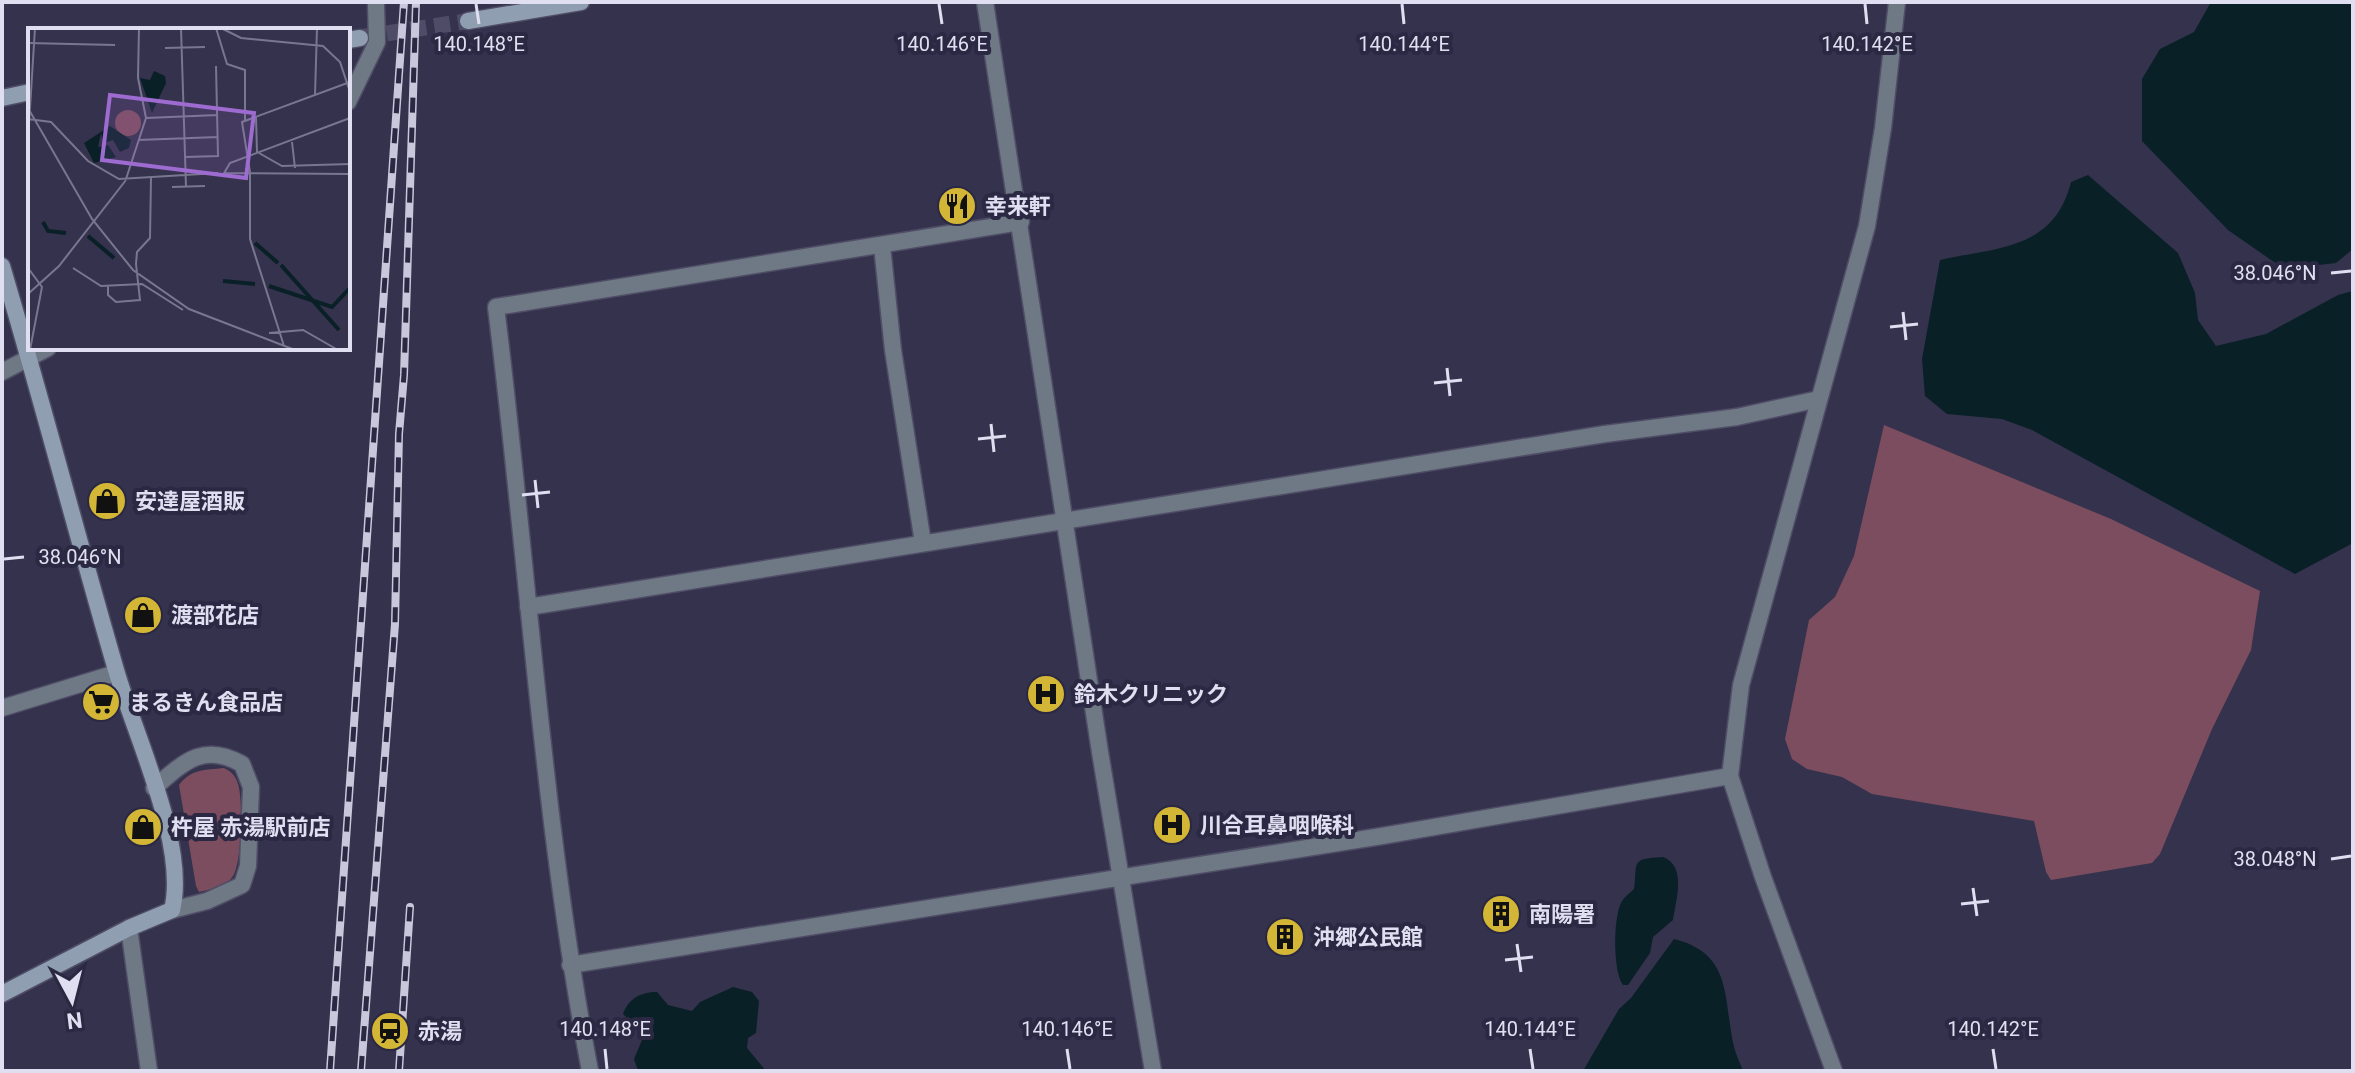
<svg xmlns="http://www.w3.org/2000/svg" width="2355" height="1073" viewBox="0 0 2355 1073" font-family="Roboto,'Noto Sans JP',sans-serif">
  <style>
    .green { fill: #7c4d5f }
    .water { fill: #092027 }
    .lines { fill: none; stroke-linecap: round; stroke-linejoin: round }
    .secondary-tunnel { stroke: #4e4c66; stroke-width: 16; stroke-dasharray: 16 8; stroke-linecap: butt }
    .minor-casing { stroke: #504e67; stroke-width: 19 }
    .tertiary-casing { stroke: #504e67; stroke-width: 19 }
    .secondary-casing { stroke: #504e67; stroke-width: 19 }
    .minor { stroke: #6f7985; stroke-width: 16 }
    .tertiary { stroke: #6f7985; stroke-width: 16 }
    .secondary { stroke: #8f9eb1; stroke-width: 16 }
    .rail-casing { stroke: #c9c7db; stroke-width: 8 }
    .rail { stroke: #2a2842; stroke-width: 5; stroke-dasharray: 15; stroke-linecap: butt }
    .ticks { fill: none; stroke: #e0dff1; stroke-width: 3 }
    .labels { text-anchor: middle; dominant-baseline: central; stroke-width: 8; stroke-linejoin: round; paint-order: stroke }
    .poi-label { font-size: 22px; font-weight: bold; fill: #e0dff1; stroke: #2a2842; text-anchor: start }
    .inset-river { fill: none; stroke: #092027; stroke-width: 4 }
    .inset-road { fill: none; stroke: #79778f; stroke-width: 2 }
    .view { fill: #9e6bd0; fill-opacity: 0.15; stroke: #9e6bd0; stroke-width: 4 }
    .inset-edge { fill: none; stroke: #e0dff1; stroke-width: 4 }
    .ticks-label { font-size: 20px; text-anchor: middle; fill: #e0dff1; stroke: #2a2842; stroke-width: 8; stroke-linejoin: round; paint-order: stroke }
  </style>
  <rect width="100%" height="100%" fill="#34324d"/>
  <g class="green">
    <polygon points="1884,425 2111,519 2260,591 2251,650 2212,729 2160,854 2152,863 2051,880 2046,872 2034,821 1872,794 1842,777 1807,769 1792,759 1785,739 1809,620 1835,597 1854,556"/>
    <path d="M224,768c6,3 10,6 13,13 7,15 5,82 -4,95 -7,11 -22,13 -34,16l-3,-6 -17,-101c12,-16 26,-15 45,-17z"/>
  </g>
  <g class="water">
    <polygon points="2211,2 2353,2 2353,249 2336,263 2284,269 2228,230 2142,141 2142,79 2160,49 2194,32"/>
    <path d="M2088,175l90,78 17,40 3,27 18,26 50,-12 72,-39 15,-4v252l-58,31 -263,-144 -30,-11 -55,-5 -22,-18 -3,-37 18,-99c58,-13 114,-10 131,-78z"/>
    <path d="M1663,857c24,9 13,43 10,63l-20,17 -3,16 -22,32h-5c-10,-13 -10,-66 -2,-82 2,-5 9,-10 13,-14 4,-27 -5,-30 29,-32z"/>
    <path d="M1674,939c60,15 49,61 60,108 2,8 6,16 9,24h-160l36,-62 12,-11z"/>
    <path d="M733,987l19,5 7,9 -3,32 -8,5 -1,10 19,23h-125l-4,-3 -3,-9 8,-19 -5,-12 -14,-14c6,-16 18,-22 34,-22l11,13 24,6 8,-9z"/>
  </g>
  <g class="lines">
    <polyline class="secondary-tunnel" points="363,37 468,21"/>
    <g class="minor-casing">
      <g id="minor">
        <polyline points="985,2 1100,752 1153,1071"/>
        <polyline points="348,102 377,42 376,5"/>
        <polyline points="882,246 893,350 923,543"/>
        <polyline points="2,372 48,348"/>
        <polyline points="528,607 1605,434 1737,417 1819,399"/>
        <polyline points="2,708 116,673"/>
        <path d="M154,788c30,-26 49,-46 88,-24l9,23 -3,79 -6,19 -35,16 -35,9"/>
        <polyline points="570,965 1382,836 1730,776"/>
        <path d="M590,1071c-48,-252 -62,-509 -94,-764l525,-85"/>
        <polyline points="1834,1071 1763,877 1730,776 1741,685 1867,226 1883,128 1897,2"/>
      </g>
    </g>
    <g class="tertiary-casing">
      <polyline id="tertiary" points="129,928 149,1071"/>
    </g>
    <g class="secondary-casing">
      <g id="secondary">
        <polyline points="468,21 581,2"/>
        <polyline points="348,40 360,38"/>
        <polyline points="2,98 30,92"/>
        <path d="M2,266c40,134 75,270 114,404 19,66 72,175 56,240l-43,18 -127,66"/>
      </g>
    </g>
    <use href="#minor" class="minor"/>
    <use href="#tertiary" class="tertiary"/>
    <use href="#secondary" class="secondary"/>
    <g class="rail-casing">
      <g id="rail">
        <polyline points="330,1071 404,2"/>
        <polyline points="361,1071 395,624 399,434 404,375 416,2"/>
        <polyline points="399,1071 410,907"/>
      </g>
    </g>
    <use href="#rail" class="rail"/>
  </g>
  <path class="ticks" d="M476,4l3,20M939,4l3,20M1402,4l2,20M1865,4l2,20M2331,273l20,-2M1903,312l3,28M1890,327l28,-3M1447,368l3,28M1434,383l28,-3M991,424l3,28M978,439l28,-3M535,480l3,28M522,495l28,-3M4,559l20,-2M2331,859l20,-3M1973,888l4,28M1961,904l28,-3M1517,944l4,28M1505,960l28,-3M605,1049l2,20M1067,1049l3,20M1530,1049l3,20M1993,1049l3,20"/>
  <defs>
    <g id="restaurant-disc" transform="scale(2)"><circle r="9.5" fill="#d3b635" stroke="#2a2842"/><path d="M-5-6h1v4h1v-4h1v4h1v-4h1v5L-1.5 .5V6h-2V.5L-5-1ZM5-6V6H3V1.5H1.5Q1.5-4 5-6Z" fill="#111"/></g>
    <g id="shop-disc" transform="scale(2)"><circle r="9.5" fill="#d3b635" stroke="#2a2842"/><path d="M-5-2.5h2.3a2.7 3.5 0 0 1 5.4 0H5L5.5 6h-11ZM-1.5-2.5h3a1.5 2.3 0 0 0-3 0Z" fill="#111"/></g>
    <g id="hospital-disc" transform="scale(2)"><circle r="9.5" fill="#d3b635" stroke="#2a2842"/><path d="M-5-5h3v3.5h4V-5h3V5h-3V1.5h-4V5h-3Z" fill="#111"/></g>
    <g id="supermarket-disc" transform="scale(2)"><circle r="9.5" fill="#d3b635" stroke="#2a2842"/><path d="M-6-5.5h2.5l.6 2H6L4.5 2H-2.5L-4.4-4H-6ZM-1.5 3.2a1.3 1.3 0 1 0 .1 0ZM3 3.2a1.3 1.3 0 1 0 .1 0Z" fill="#111"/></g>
    <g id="building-disc" transform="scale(2)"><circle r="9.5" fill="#d3b635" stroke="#2a2842"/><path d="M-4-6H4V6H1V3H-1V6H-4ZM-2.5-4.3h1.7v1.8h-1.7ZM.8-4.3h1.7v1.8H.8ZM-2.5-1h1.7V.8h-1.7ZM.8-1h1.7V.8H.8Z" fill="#111"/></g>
    <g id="station-disc" transform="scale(2)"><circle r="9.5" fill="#d3b635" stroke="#2a2842"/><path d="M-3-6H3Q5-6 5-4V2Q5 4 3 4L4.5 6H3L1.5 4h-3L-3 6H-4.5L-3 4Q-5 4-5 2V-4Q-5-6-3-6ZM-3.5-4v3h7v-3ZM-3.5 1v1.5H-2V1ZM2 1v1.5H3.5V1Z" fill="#111"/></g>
  </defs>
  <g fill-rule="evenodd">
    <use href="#restaurant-disc" x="957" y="206"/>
    <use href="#shop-disc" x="107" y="501"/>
    <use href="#shop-disc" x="143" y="615"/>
    <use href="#hospital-disc" x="1046" y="694"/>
    <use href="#supermarket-disc" x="101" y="702"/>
    <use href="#hospital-disc" x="1172" y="825"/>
    <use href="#shop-disc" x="143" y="827"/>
    <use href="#building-disc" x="1501" y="914"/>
    <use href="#building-disc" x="1285" y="937"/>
    <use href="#station-disc" x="390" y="1031"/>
  </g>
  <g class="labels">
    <g class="poi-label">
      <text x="985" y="206">幸来軒</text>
      <text x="135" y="501">安達屋酒販</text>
      <text x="171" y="615">渡部花店</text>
      <text x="1074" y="694">鈴木クリニック</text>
      <text x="129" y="702">まるきん食品店</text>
      <text x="1200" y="825">川合耳鼻咽喉科</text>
      <text x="171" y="827">杵屋 赤湯駅前店</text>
      <text x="1529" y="914">南陽署</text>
      <text x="1313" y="937">沖郷公民館</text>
      <text x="418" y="1031">赤湯</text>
    </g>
  </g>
  <g transform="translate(28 28)">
    <rect width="322" height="322" fill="#34324d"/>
    <path d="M87 95a13 13 0 1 1 26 0a13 13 0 1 1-26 0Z" fill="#7c4d5f"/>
    <path d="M126,43l11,5 1,7 -14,30 -12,-35 10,2zM82,98l21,14 -2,8 -9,4 -7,-12 -9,3 -3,-10 -3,14 10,-2 8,12 -22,6 -10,-20z" fill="#092027"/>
    <path class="inset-river" d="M15,194l5,9 18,2M60,208l26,22M227,215l23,20M253,237l58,65M195,253l32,3M241,258l63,21 17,-18"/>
    <path class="inset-road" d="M153,0l5,159M188,0l11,36 18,6v50M193,0l20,10 82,8 17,16 10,30M0,15l87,2M137,20l40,-1M287,67l2,-67M0,80l64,111 41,51 56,39 106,41M228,89l1,35M118,90l72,-3M0,91l23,3 37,39 31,18 99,-6M0,112l7,-112M110,112l80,-3M264,114l3,26M231,125l23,13 68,-2M157,129l33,-1 -2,-90M196,145l126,1M195,147l7,-12 120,-45M98,151l20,-61 -8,-40 1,-50M144,159l33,-1M0,240l14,19 -12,63M45,240l28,18 41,-2 41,26M80,258v9l8,7 24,-2 -4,-36 1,-12 13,-14 1,-60M0,266l31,-28 67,-86M241,305l34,-3 35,20M256,318l-34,-107v-67l-8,-50 108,-40"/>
    <path class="view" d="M82,67l144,18 -8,65 -144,-18z"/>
    <rect width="322" height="322" class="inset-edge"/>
  </g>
  <g class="ticks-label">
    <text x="479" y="51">140.148°E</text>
    <text x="942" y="51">140.146°E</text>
    <text x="1404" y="51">140.144°E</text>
    <text x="1867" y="51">140.142°E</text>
    <text x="2275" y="280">38.046°N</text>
    <text x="80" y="564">38.046°N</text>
    <text x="2275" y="866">38.048°N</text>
    <text x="605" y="1036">140.148°E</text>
    <text x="1067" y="1036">140.146°E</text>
    <text x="1530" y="1036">140.144°E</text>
    <text x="1993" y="1036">140.142°E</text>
  </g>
  <rect width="2355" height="1073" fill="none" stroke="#e0dff1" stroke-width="8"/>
  <g transform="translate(72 1001) rotate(173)" stroke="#2a2842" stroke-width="6" paint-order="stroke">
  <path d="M0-6L14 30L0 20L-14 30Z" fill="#e0dff1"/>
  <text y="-12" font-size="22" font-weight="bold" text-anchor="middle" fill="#e0dff1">N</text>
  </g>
</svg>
